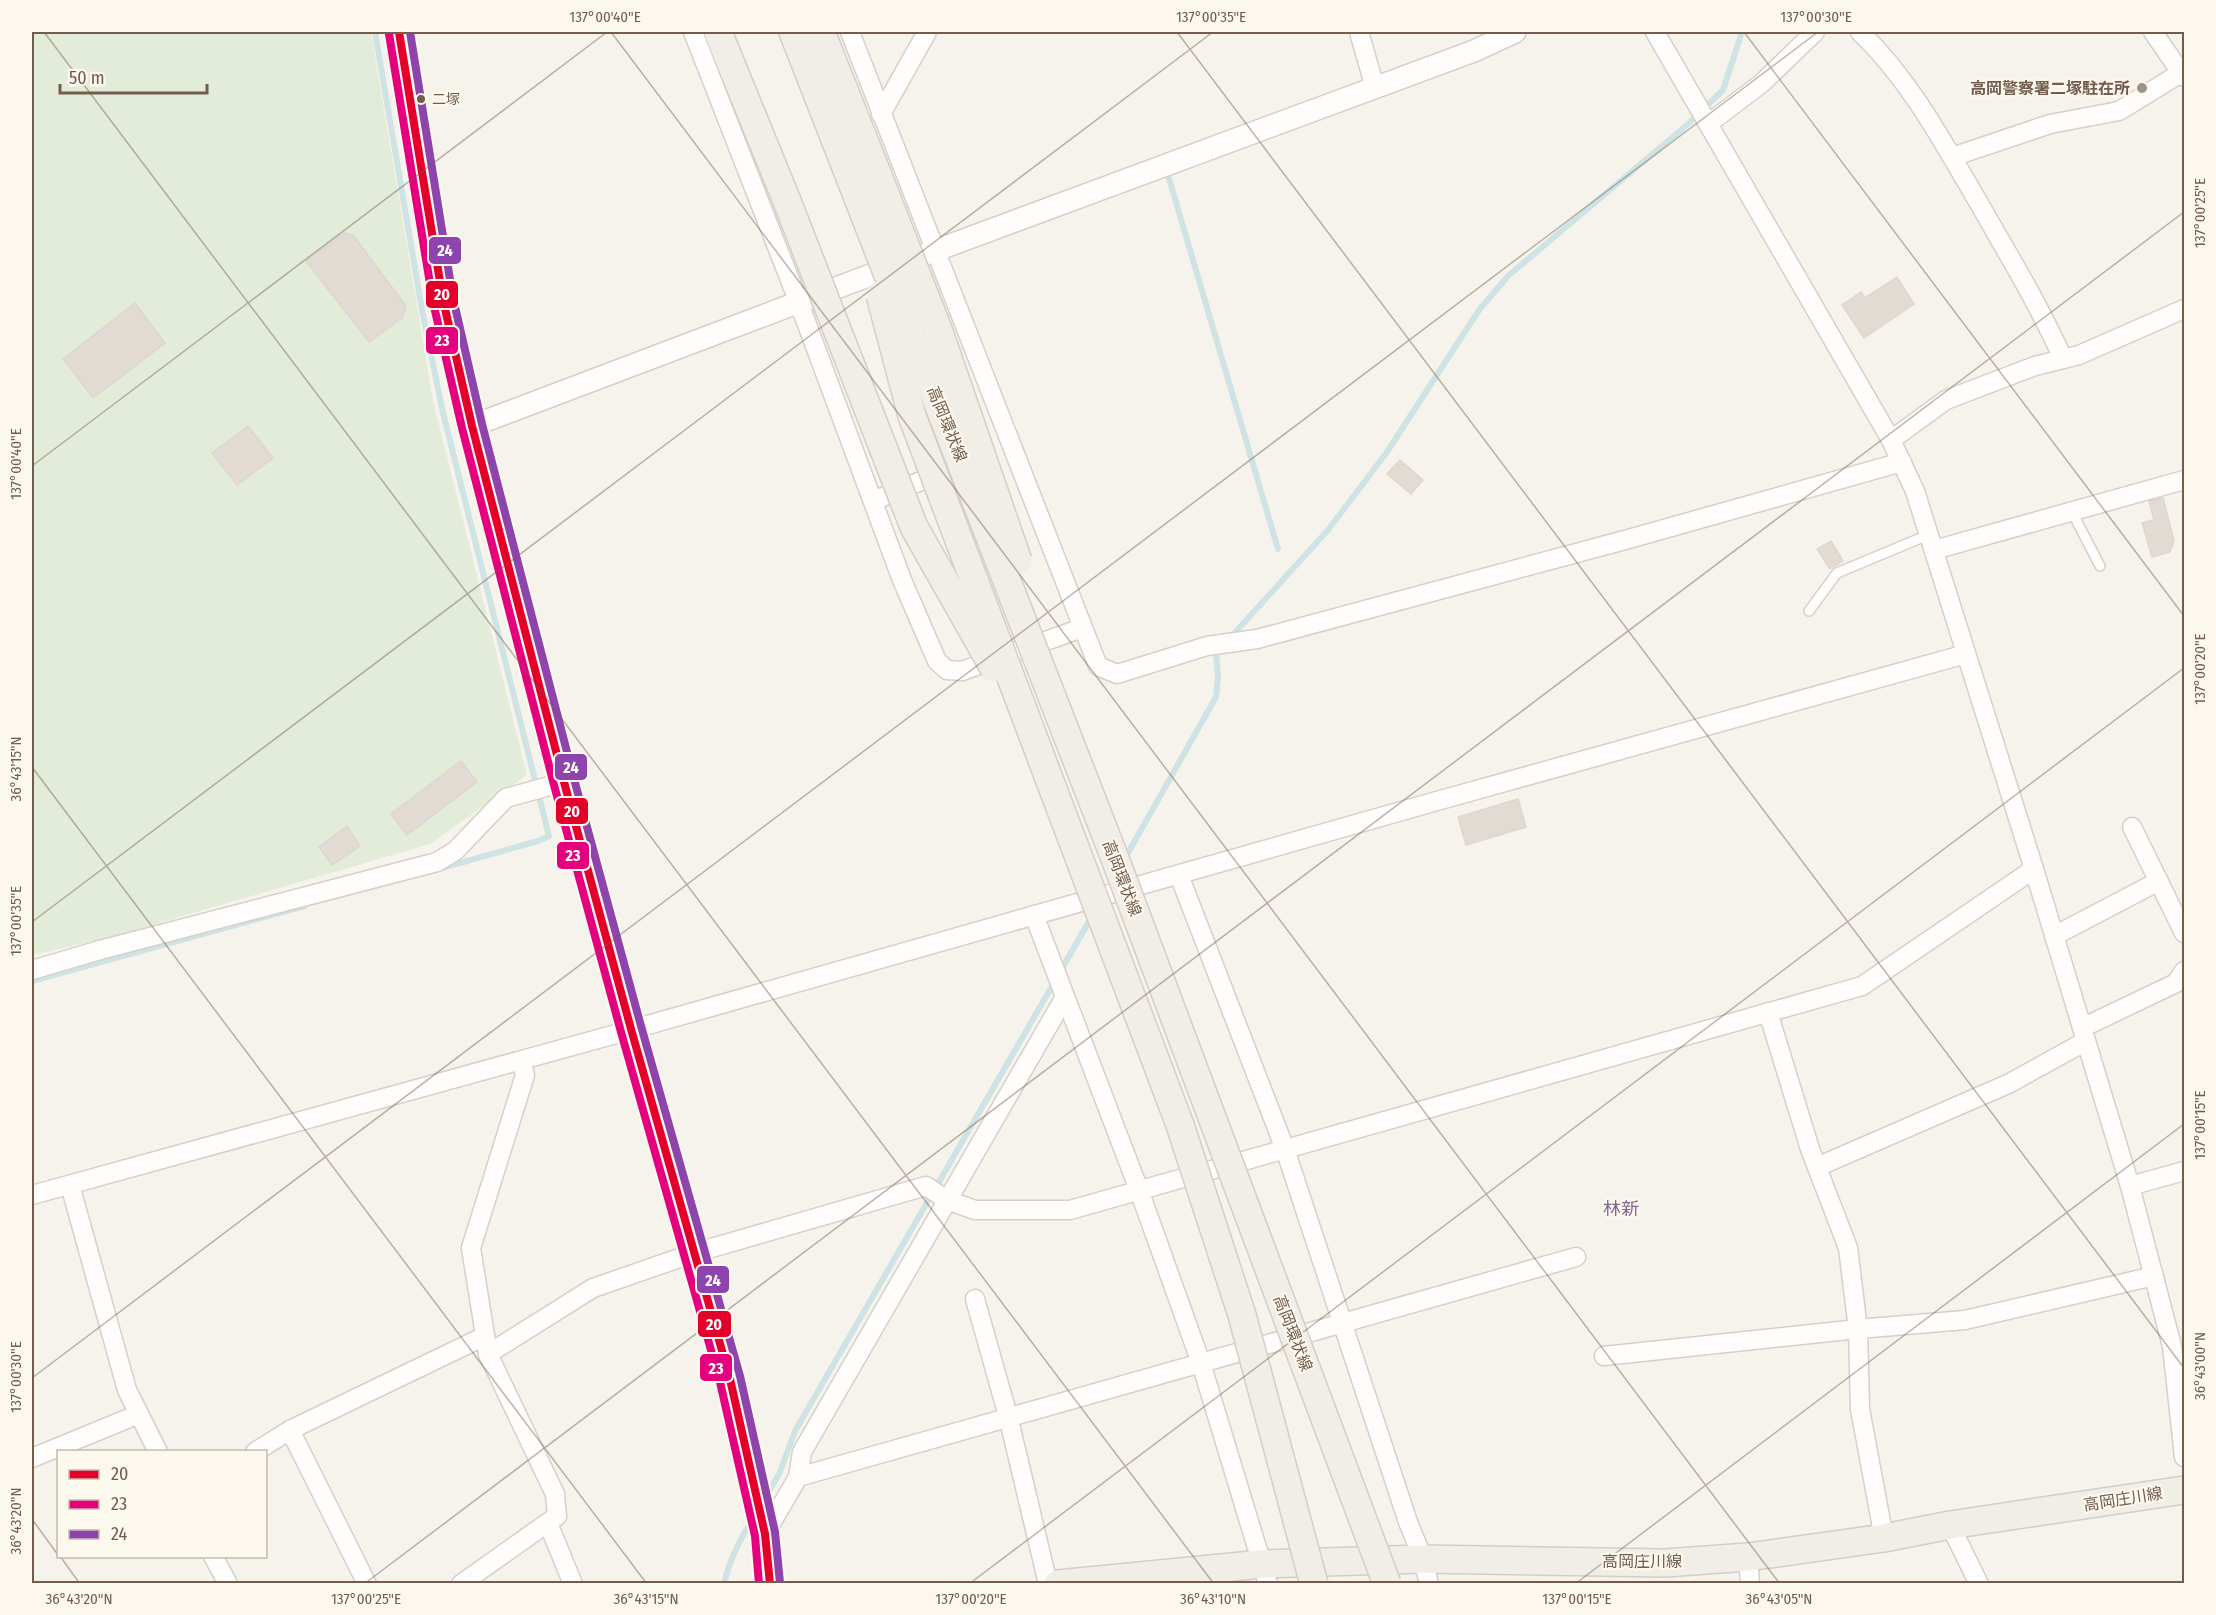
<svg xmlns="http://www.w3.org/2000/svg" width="2216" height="1615" viewBox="0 0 2216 1615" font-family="'Fira Sans Condensed','Noto Sans JP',sans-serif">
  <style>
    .green { fill: #e3ecd8 }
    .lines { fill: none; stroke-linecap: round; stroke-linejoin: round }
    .stream { stroke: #cfe3e5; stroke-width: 6 }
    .building { fill: #e2dbd4; stroke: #ded6cf; stroke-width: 1.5 }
    .service-casing { stroke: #d5d0ca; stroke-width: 12 }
    .minor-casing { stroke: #d5d0ca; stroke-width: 21 }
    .tertiary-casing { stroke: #d5d0ca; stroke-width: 24 }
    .primary-casing { stroke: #d5cec7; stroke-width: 30 }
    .service { stroke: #fefdfc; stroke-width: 9 }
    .minor { stroke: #fefdfc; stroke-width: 18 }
    .tertiary { stroke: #fefdfc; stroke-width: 21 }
    .primary { stroke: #f1ede7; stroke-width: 27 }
    .primary-bridge-casing { stroke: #d5cec7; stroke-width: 30; stroke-linecap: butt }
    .primary-bridge { stroke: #f1ede7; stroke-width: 27 }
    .bus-1-casing { stroke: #fdf8ee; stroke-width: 12 }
    .bus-2-casing { stroke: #fdf8ee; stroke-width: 12 }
    .bus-3-casing { stroke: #fdf8ee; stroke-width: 12 }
    .bus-1 { stroke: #e4002b; stroke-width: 8 }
    .bus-2 { stroke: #e5007d; stroke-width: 8 }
    .bus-3 { stroke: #8e44ad; stroke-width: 8 }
    .ticks { fill: none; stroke: #725c4e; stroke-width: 1.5; stroke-opacity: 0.45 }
    .poi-dot { fill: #a09185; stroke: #fdf8ee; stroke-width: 2 }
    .bus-dot { fill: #725c4e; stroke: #fdf8ee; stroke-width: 2 }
    .labels { text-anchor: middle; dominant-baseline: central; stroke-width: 4.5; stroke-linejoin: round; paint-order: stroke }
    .bus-label { font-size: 14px; fill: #725c4e; stroke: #fdf8ee; text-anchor: start }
    .poi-label { font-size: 16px; font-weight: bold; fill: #725c4e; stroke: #fdf8ee; text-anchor: end }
    .street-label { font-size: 16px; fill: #725c4e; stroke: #fdf8ee }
    .neighbourhood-label { font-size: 18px; fill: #81668e; stroke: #fdf8ee }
    .line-badge { stroke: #fdf8ee; stroke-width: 2 }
    .badge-label { font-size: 16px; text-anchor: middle; font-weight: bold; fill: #fff }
    .neatline { fill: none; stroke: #725c4e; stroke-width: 2 }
    .ticks-label { font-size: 15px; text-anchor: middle; fill: #725c4e }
  </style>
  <rect width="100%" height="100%" fill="#f6f3ec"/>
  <polygon class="green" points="32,32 371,32 433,401 527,775 430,844 104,939 32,955"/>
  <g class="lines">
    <g class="stream">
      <polyline points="375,32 422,310 443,413 549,836 538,841 442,868"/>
      <polyline points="1168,175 1278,549"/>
      <polyline points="1230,638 1328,530 1387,452 1479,310 1508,276 1688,124 1723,90 1742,32"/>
      <polyline points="1124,860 1216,697 1218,678 1216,653 1221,647"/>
      <polyline points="1060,972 1092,916"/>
      <polyline points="32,981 305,906"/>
      <polyline points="764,1500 780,1472 795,1431 1055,981"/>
      <path d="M724,1584c6,-27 18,-48 32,-70"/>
    </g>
  </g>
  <g class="building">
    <polygon points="344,233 353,235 406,306 403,317 369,342 306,261"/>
    <polygon points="1897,277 1914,304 1864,338 1842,305 1861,292 1865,298"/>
    <polygon points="135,303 165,343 93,398 63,359"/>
    <polygon points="248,426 273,458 237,485 212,453"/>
    <polygon points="1400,460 1423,480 1411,494 1387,474"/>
    <polygon points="2163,498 2174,541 2170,552 2152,557 2142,523 2154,520 2149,501"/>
    <polygon points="1831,541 1843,561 1830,569 1817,549"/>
    <polygon points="461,761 477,782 407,835 391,814"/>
    <polygon points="1518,799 1526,827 1466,845 1458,817"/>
    <polygon points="347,826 360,846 332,865 319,847"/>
  </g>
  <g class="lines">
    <g class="service-casing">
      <g id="service">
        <polyline points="2072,512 2100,566"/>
        <polyline points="1809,611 1837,573 1928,535"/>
      </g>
    </g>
    <g class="minor-casing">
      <g id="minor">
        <polyline points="693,32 799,303 902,580 937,661 947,670 962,671 1082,628"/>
        <polyline points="850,32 1098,666 1117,674 1207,646 1257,639 1625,540 1902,462"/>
        <polyline points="1359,32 1375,88"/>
        <polyline points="1655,32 1891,440 1915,491 2034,869 2130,1186 2172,1346 2184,1457"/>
        <path d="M1860,32c51,49 84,112 120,173 29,51 59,100 83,154"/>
        <polyline points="2153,32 2184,77"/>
        <polyline points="881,114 927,32"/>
        <polyline points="1708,124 1762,83 1815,32"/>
        <polyline points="1952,157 2050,124 2119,111 2184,71"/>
        <polyline points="1891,440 1946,400 2035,366 2079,355 2184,309"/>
        <polyline points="873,501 945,471"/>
        <polyline points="1934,550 2184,480"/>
        <polyline points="2132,827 2184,933"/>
        <polyline points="1179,875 1285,1149 1408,1522 1423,1559 1429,1584"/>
        <polyline points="1034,915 1139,1190 1201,1363 1268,1584"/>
        <polyline points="2054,936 2159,881"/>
        <polyline points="32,970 100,950 437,862 455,851 506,798 564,782"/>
        <polyline points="1768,1012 1810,1149 1848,1248 1858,1329 1860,1409 1884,1538"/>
        <polyline points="2082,1028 2176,983 2184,971"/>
        <polyline points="1817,1167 2008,1084 2086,1041"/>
        <polyline points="70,1185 127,1390 158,1452"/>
        <polyline points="2130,1186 2184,1171"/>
        <polyline points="32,1195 616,1034 1444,799 1966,654"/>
        <polyline points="975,1299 1008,1416 1048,1584"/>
        <polyline points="488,1354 593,1288 694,1253 926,1186 947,1200 975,1210 1070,1210 1862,986 2034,869"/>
        <polyline points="1604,1356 1858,1329 1965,1320 2154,1276"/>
        <polyline points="290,1430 485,1336"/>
        <polyline points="255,1452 290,1430 367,1584"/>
        <polyline points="32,1458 139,1414"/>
        <polyline points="798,1477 802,1452 1065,997"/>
        <polyline points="548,1523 573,1584"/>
        <polyline points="1950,1525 1979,1584"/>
        <polyline points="765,1534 798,1477 1576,1257"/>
        <polyline points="213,1556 228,1584"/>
        <polyline points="1748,1557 1750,1584"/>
        <polyline points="461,1584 557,1516 555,1494 488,1354 471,1248 525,1075 521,1061"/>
      </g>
    </g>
    <g class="tertiary-casing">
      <g id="tertiary">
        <polyline points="399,32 443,300 472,426 564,782 631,1029 730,1379 765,1534 770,1584"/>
        <polyline points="472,426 934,251 1474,51 1515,32"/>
      </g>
    </g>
    <g class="primary-casing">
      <g id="primary">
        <polyline points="718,32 787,201"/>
        <polyline points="793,32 849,175"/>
        <polyline points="821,32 875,168"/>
        <polyline points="1058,1584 1262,1564 1423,1559 1665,1563 1748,1557 1884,1538 1950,1525 2184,1490"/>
      </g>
    </g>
    <use href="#service" class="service"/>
    <use href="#minor" class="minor"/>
    <use href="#tertiary" class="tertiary"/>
    <use href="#primary" class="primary"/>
    <g class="primary-bridge-casing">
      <g id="primary-bridge">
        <polyline points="875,168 939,332 1018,561"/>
        <polyline points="849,175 1114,856 1387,1584"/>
        <polyline points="787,201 914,527 994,668"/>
        <polyline points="880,295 912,416 1180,1125 1242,1315 1314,1584"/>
      </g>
    </g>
    <use href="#primary-bridge" class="primary-bridge"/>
    <g class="bus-1-casing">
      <polyline id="bus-1" points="399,32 443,300 472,426 564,782 631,1029 730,1379 765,1534 770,1584"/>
    </g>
    <g class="bus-2-casing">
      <polyline id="bus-2" points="389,34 433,302 462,428 554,785 621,1032 720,1382 755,1536 759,1584"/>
    </g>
    <g class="bus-3-casing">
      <polyline id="bus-3" points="410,32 453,298 482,424 574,779 641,1026 740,1376 775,1532 780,1583"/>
    </g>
    <use href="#bus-1" class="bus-1"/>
    <use href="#bus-2" class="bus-2"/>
    <use href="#bus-3" class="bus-3"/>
  </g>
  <path class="ticks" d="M44,32l1170,1552M611,32l1169,1552M1177,32l1007,1336M1744,32l440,584M32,466l575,-434M32,767l615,817M32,922l1181,-890M32,1378l1786,-1346M32,1519l26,36M60,1556l20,28M364,1584l1820,-1372M969,1584l1215,-916M1575,1584l609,-460M2180,1584l4,-4"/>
  <circle class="poi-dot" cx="2142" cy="88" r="6"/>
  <circle class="bus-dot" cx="421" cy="99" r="5"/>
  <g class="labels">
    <g class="bus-label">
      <text x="432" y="99">二塚</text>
    </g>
    <g class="poi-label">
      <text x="2130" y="88">高岡警察署二塚駐在所</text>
    </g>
    <g class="street-label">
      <text transform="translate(947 424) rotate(68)">高岡環状線</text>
      <text transform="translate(1122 878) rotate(69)">高岡環状線</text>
      <text transform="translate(1293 1333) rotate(69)">高岡環状線</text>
      <text transform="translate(2123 1499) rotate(-9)">高岡庄川線</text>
      <text x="1642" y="1561">高岡庄川線</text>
    </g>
    <g class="neighbourhood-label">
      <text x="1621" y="1209">林新</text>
    </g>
  </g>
  <g class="line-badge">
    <rect x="428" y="236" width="34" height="29" rx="6" fill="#8e44ad"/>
    <rect x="425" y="280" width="34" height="29" rx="6" fill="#e4002b"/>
    <rect x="425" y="326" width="34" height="29" rx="6" fill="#e5007d"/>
    <rect x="554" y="753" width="34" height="28" rx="6" fill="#8e44ad"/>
    <rect x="555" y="797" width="34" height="28" rx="6" fill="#e4002b"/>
    <rect x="556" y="841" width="34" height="29" rx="6" fill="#e5007d"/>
    <rect x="696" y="1265" width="34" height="29" rx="6" fill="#8e44ad"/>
    <rect x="697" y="1310" width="35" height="28" rx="6" fill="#e4002b"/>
    <rect x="699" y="1353" width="34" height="29" rx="6" fill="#e5007d"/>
  </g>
  <g class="badge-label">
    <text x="445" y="256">24</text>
    <text x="442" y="300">20</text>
    <text x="442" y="346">23</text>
    <text x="571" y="773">24</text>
    <text x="572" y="817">20</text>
    <text x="573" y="861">23</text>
    <text x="713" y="1286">24</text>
    <text x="714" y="1330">20</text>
    <text x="716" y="1374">23</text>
  </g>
  <rect width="2216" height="1615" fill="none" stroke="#fdf8ee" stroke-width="66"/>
  <rect x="57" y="1450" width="210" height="108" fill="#fdf8ee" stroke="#c5baae" stroke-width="1.5"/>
  <rect x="69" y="1470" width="30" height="9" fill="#e4002b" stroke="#c5baae" stroke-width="1.5"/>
  <text x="111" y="1480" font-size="18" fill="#725c4e">20</text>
  <rect x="69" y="1500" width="30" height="9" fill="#e5007d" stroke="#c5baae" stroke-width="1.5"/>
  <text x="111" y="1510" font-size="18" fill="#725c4e">23</text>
  <rect x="69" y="1530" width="30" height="9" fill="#8e44ad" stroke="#c5baae" stroke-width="1.5"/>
  <text x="111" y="1540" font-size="18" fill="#725c4e">24</text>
  <path d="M60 84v9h147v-9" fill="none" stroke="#725c4e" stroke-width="3"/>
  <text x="69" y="84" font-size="18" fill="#725c4e" stroke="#fdf8ee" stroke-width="4.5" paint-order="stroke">50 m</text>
  <rect x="33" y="33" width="2150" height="1549" class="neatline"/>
  <g class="ticks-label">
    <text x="605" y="22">137°00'40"E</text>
    <text x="1211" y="22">137°00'35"E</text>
    <text x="1816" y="22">137°00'30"E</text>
    <text transform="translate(2200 213) rotate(-90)" y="5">137°00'25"E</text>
    <text transform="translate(16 464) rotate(-90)" y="5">137°00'40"E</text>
    <text transform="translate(2200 669) rotate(-90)" y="5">137°00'20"E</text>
    <text transform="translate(16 769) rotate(-90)" y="5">36°43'15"N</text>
    <text transform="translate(16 921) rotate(-90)" y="5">137°00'35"E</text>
    <text transform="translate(2200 1125) rotate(-90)" y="5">137°00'15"E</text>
    <text transform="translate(2200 1366) rotate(-90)" y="5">36°43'00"N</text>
    <text transform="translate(16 1377) rotate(-90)" y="5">137°00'30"E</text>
    <text transform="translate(16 1521) rotate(-90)" y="5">36°43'20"N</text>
    <text x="79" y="1604">36°43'20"N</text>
    <text x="366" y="1604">137°00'25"E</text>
    <text x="646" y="1604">36°43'15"N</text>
    <text x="971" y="1604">137°00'20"E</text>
    <text x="1213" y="1604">36°43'10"N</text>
    <text x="1577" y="1604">137°00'15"E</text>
    <text x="1779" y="1604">36°43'05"N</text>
  </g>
</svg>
